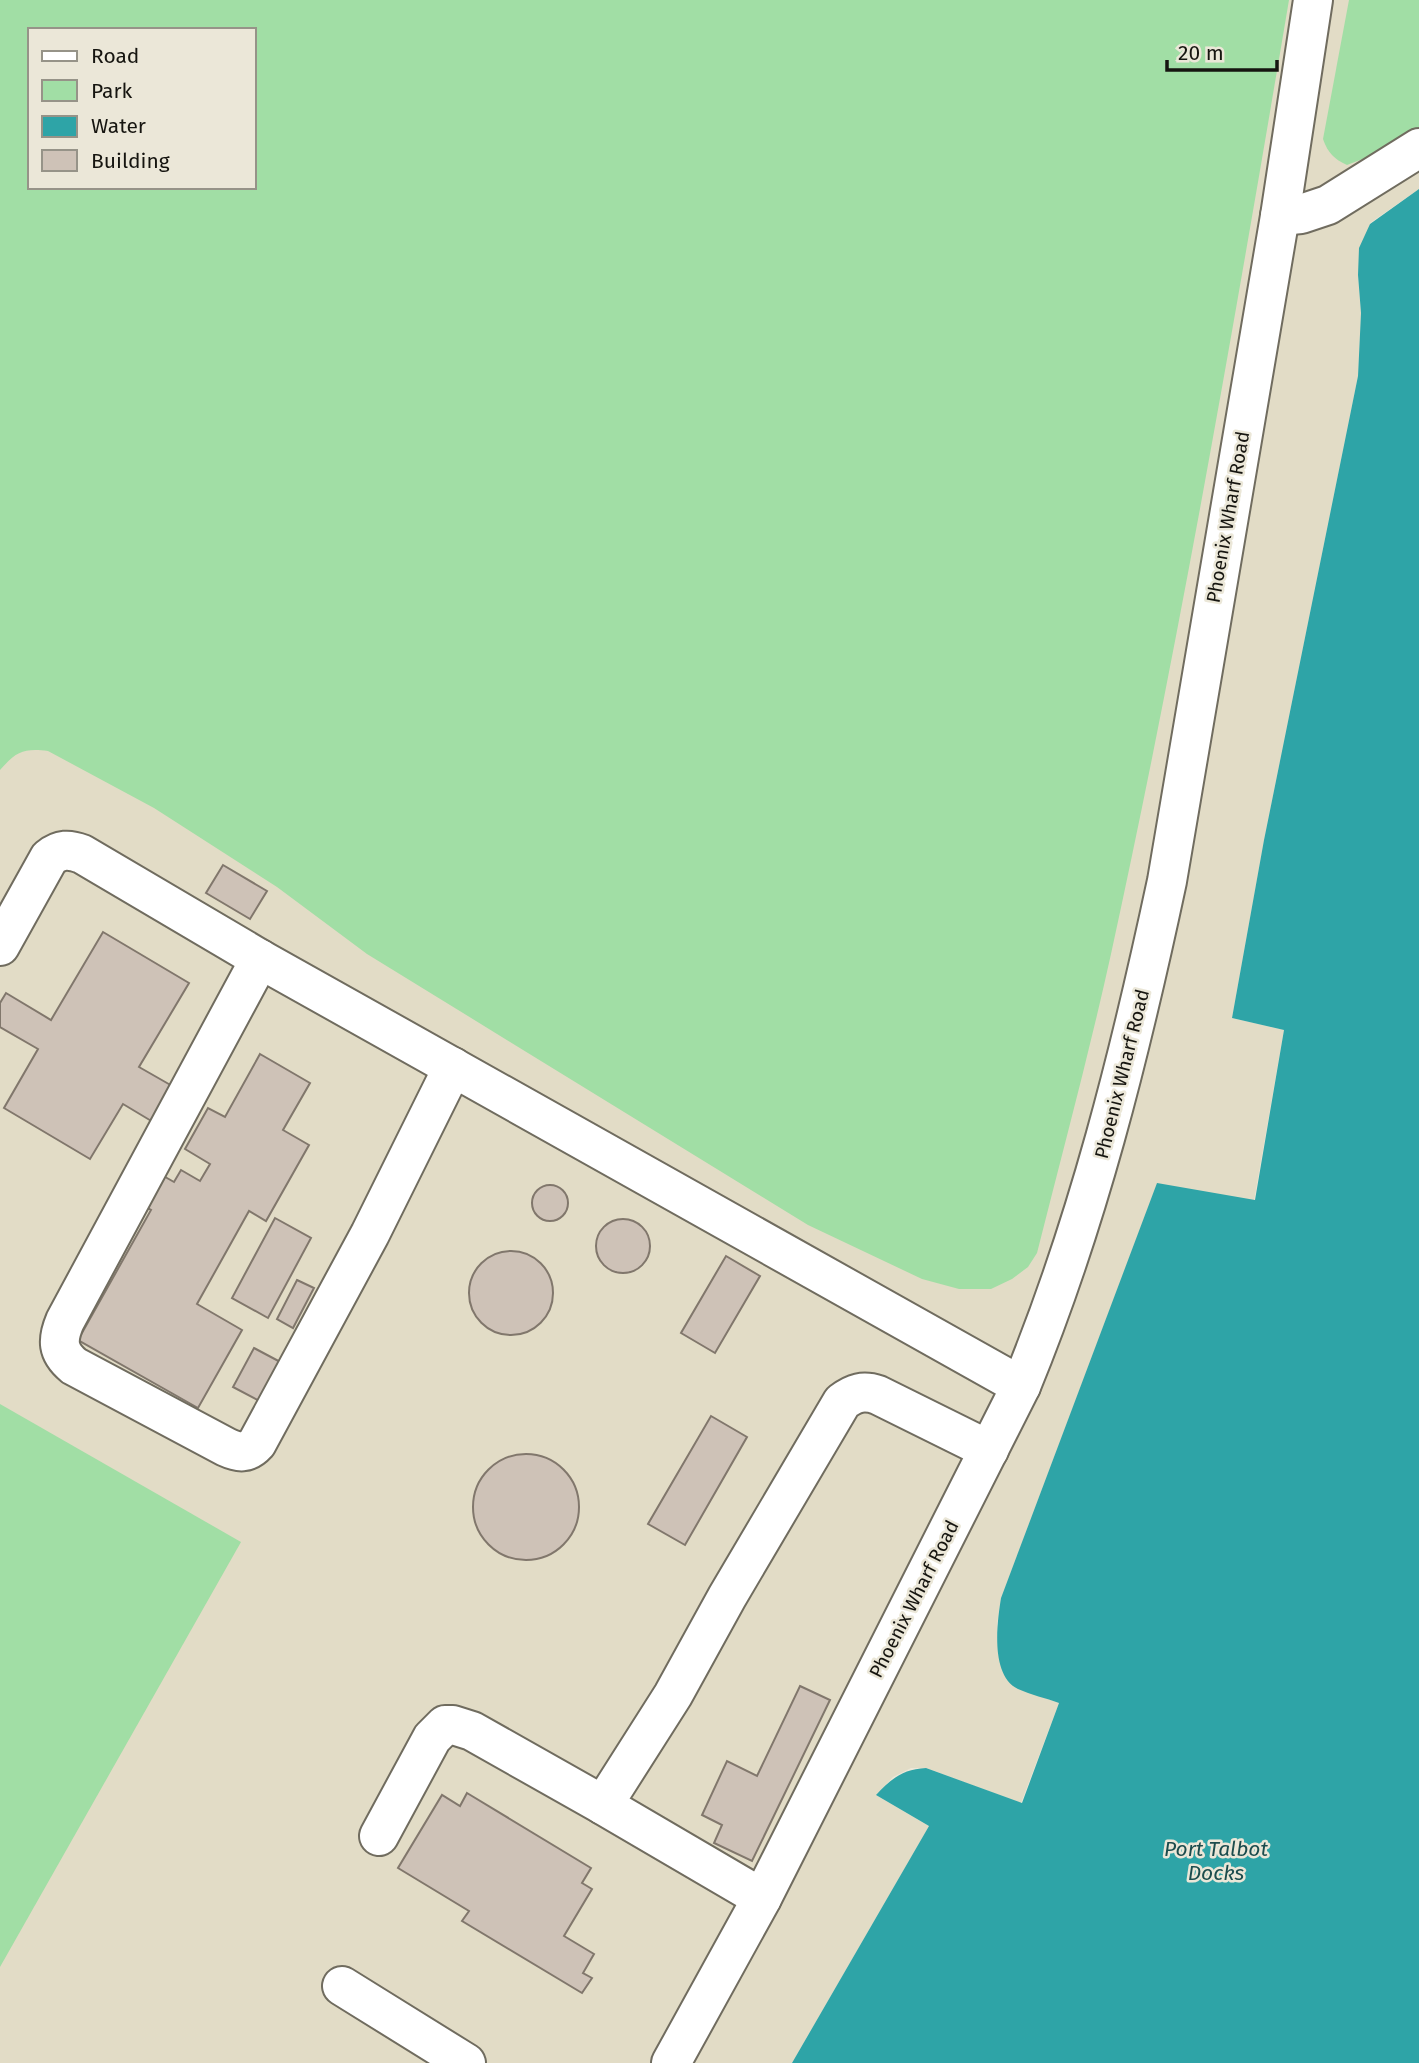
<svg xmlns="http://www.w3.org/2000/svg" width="1419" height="2063" viewBox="0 0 1419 2063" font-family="'Fira Sans',sans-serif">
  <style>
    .built { fill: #e2dcc6; fill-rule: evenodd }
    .green { fill: #a1dea5; fill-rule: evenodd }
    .water { fill: #2ea4a7 }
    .building { fill: #cec2b7; stroke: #81776c; stroke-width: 2 }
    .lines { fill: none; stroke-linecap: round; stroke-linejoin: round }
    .minor-casing { stroke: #706c5f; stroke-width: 42 }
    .minor { stroke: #fff; stroke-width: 38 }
    .labels { text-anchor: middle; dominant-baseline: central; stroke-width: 5; stroke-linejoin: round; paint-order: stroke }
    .street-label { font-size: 19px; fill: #161510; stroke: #ebe7d8 }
    .water-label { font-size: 21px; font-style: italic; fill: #1b4c4d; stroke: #ebe7d8 }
  </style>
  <rect width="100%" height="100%" fill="#ebe7d8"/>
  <path class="built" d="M0,0h1419v189l-49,34 -12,52 3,38 -3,63 -94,464 -32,178 52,12 -30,171 -97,-17 -156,414 -4,26 1,30 19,34 42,15 -38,100 -95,-35h-15l-18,9 -17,18 53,31 -137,237h-792zM30,30h224v157h-224z"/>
  <g class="green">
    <path d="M0,0h1289c-54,319 -109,638 -178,954 -22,100 -49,200 -74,299l-9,14 -16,12 -21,10h-32l-37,-10 -114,-54 -441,-271 -90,-67 -123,-79 -106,-57c-25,-3 -32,1 -48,19zM30,30h224v157h-224z"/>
    <path d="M1349,0h70v127l-41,26 -31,12c-13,-6 -19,-12 -24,-26z"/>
    <polygon points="0,1404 241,1542 0,1967"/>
  </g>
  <path class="water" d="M1419,189v1874h-627l137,-237 -53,-31c15,-16 27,-26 50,-27l96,35 37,-100c-13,-5 -28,-8 -41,-14 -28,-14 -21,-66 -17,-91l156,-415 98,17 29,-170 -52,-12 32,-178 94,-464 3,-63 -3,-38 1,-27 11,-24z"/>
  <g class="building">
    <polygon points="223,865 267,891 250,919 206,893"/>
    <polygon points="103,932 189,983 139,1067 174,1087 153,1122 123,1104 90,1159 4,1108 38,1049 0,1027 0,1003 6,993 51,1020"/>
    <polygon points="260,1054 310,1083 283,1130 309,1145 266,1221 249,1211 197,1304 242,1330 198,1408 78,1340 151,1210 142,1205 160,1174 174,1182 181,1170 200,1181 210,1164 185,1149 208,1108 225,1117"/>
    <circle cx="550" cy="1203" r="18"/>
    <polygon points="275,1218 311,1238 268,1318 232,1298"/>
    <circle cx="623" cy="1246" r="27"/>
    <circle cx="511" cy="1293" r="42"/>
    <polygon points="726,1256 760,1276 715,1353 681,1333"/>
    <polygon points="297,1280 314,1288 293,1328 277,1319"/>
    <polygon points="254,1348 286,1365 265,1404 233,1387"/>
    <polygon points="711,1416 747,1437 685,1545 648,1524"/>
    <circle cx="526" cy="1507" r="53"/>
    <polygon points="800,1686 830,1700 752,1861 714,1843 722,1825 702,1815 727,1761 757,1776"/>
    <polygon points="467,1793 591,1868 582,1883 592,1889 564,1936 594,1954 583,1973 592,1978 582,1993 462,1921 469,1911 398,1868 442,1795 460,1806"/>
  </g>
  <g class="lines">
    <g class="minor-casing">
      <g id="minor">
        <polyline points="1280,216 1301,214 1328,205 1419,148"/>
        <path d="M0,946l49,-88c11,-9 20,-9 33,-4l178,105 761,427"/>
        <path d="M260,959l-195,362c-8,19 -8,31 9,45l152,81c13,6 21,7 31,-4l113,-209 83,-167"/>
        <polyline points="379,1836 432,1738 445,1725 453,1725 472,1731 603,1805"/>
        <path d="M762,1898l-159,-93 70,-110 54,-98 115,-195c12,-9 21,-12 36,-7l111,55"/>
        <polyline points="342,1986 466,2063"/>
        <path d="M671,2063l91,-165 259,-512c67,-163 109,-332 146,-505l113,-665 33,-216"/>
      </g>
    </g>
    <use href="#minor" class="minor"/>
  </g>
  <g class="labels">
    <g class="street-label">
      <text transform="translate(1228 517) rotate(-80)">Phoenix Wharf Road</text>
      <text transform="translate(1122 1074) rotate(-76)">Phoenix Wharf Road</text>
      <text transform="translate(914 1599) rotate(-63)">Phoenix Wharf Road</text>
    </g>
    <g class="water-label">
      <text x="1216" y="1849">Port Talbot<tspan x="1216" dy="24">Docks</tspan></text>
    </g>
  </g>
  <rect x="28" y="28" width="228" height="161" fill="#ebe7d8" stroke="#969388" stroke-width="2"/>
  <rect x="42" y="51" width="35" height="10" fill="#ffffff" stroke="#969388" stroke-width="2"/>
  <text x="91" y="63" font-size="21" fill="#161510">Road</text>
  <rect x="42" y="80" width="35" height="21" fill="#a1dea5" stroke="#969388" stroke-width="2"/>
  <text x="91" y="98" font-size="21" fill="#161510">Park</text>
  <rect x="42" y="116" width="35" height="21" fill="#2ea4a7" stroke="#969388" stroke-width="2"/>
  <text x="91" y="133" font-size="21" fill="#161510">Water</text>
  <rect x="42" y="150" width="35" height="21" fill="#cec2b7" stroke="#969388" stroke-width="2"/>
  <text x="91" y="168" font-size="21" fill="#161510">Building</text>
  <path d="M1167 60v10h110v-10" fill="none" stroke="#161510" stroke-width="3.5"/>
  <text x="1178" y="60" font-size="21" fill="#161510" stroke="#ebe7d8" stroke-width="5" paint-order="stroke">20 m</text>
</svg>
